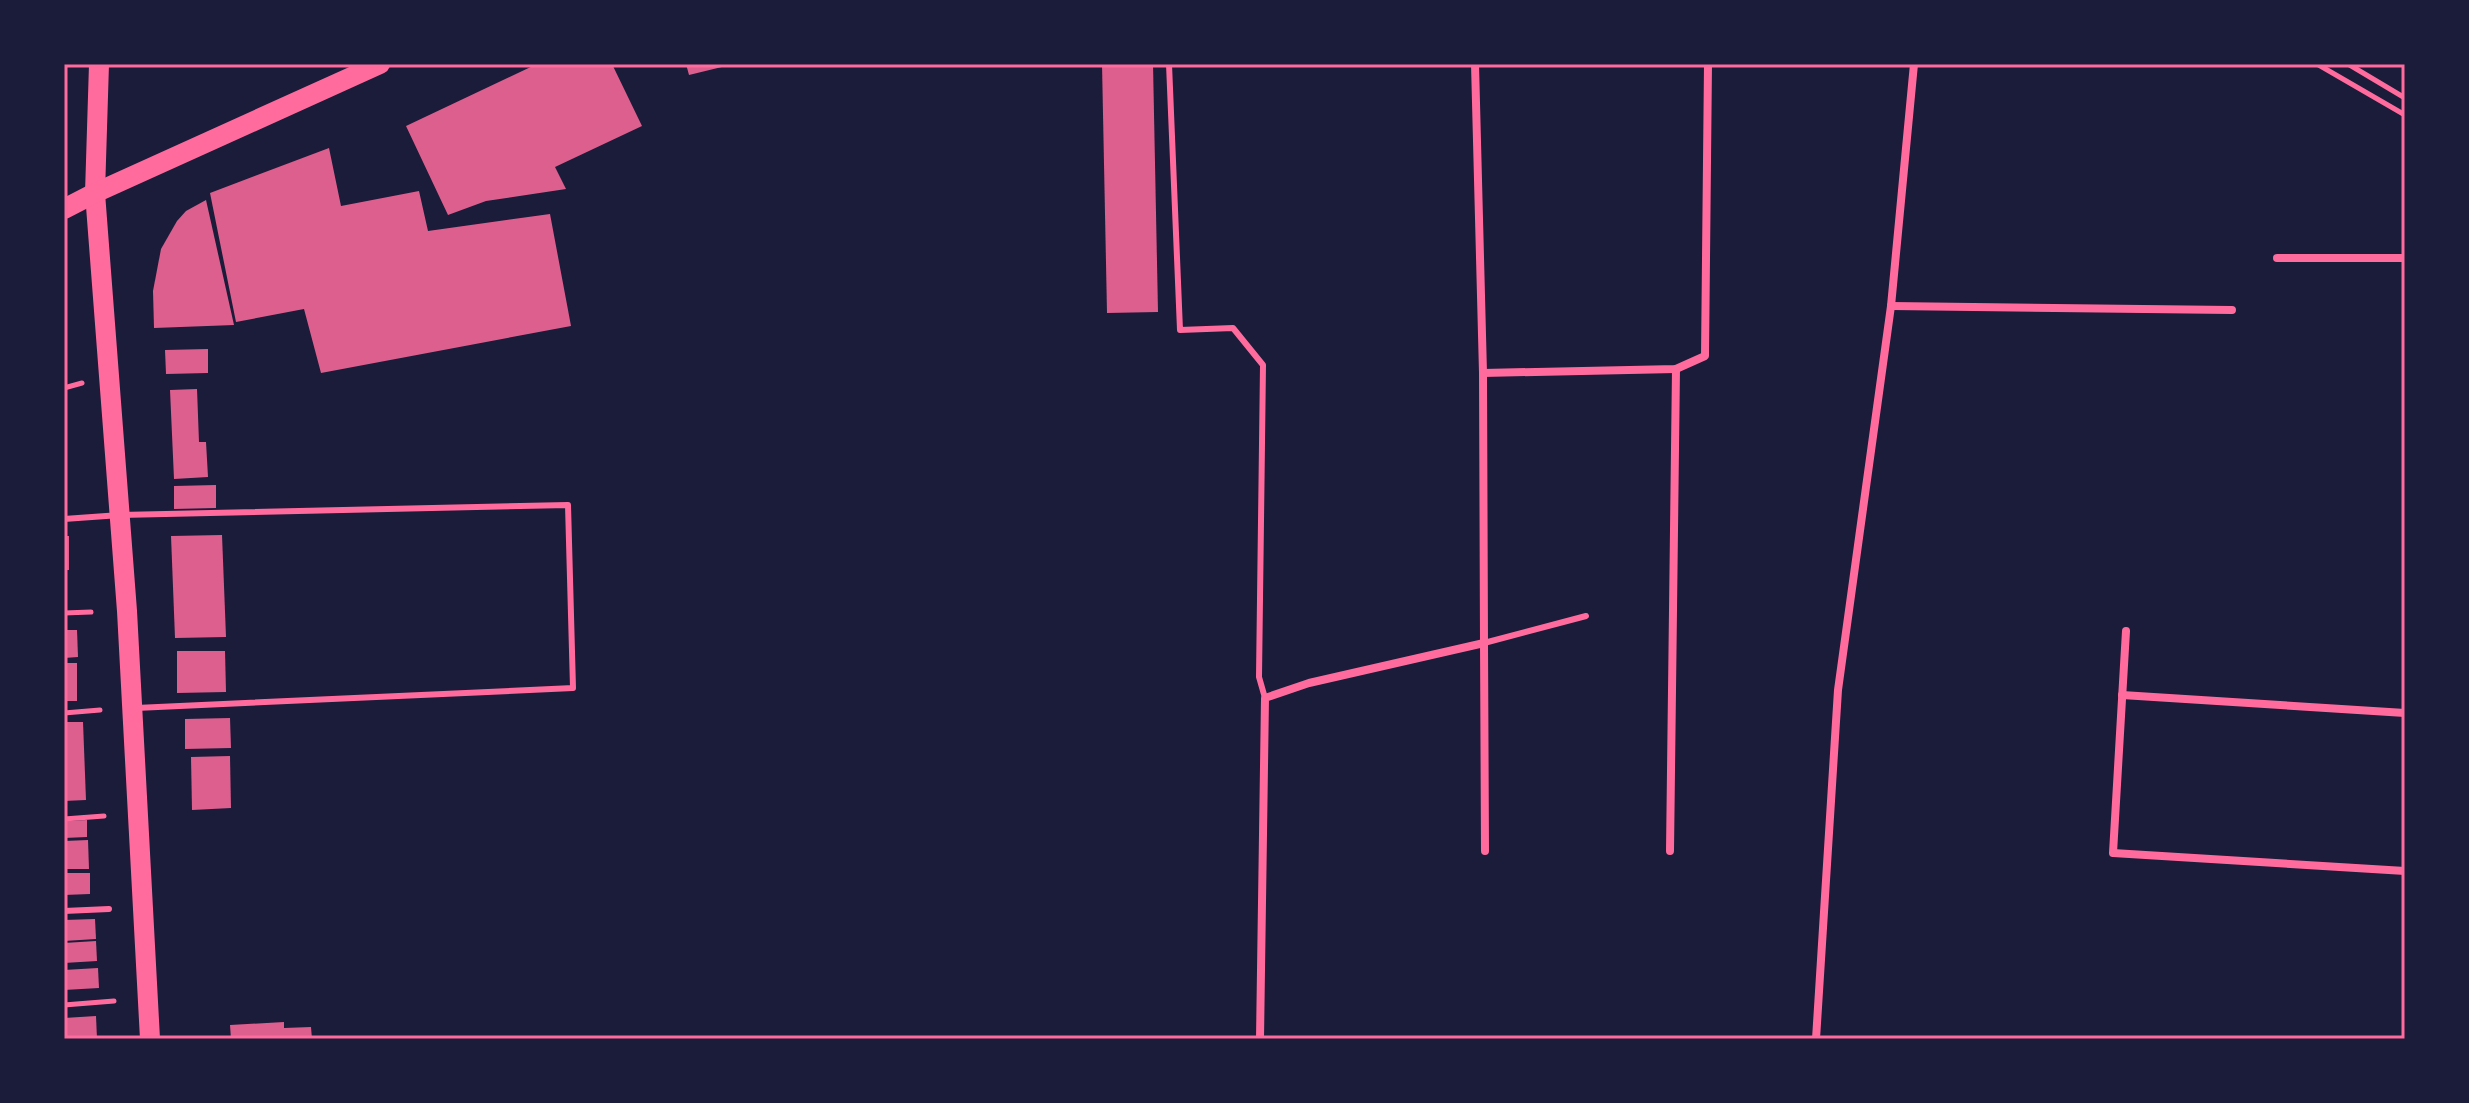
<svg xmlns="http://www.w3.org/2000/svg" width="2469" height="1103" viewBox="0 0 2469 1103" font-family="Rubik,sans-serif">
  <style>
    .building { fill: #dd5f8e }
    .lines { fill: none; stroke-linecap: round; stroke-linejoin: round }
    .path { stroke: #ff6b9d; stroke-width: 5 }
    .service { stroke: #ff6b9d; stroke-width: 6 }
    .minor { stroke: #ff6b9d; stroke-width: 8 }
    .primary { stroke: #ff6b9d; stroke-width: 20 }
    .neatline { fill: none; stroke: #ff6b9d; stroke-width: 3 }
  </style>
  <rect width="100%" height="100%" fill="#1b1b3a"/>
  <g class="building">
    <polygon points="537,64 612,64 642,126 555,167 566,189 486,201 448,215 406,126"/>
    <polygon points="686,64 730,64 730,65 689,75"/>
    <polygon points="1102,64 1153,64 1158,312 1107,313"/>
    <polygon points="329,148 341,206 419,191 428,231 550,214 571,326 321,373 304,309 236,322 210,193"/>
    <polygon points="206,200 234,325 154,328 153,291 161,249 177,221 186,211"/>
    <polygon points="208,349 208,373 166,374 165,350"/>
    <polygon points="197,389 199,442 206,442 208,477 174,479 170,390"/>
    <polygon points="216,485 216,508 174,509 174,486"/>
    <polygon points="222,535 226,637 175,638 171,536"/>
    <rect x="64" y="536" width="5" height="34"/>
    <polygon points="64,630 77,630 78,657 64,658"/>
    <polygon points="177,651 225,651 226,692 177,693"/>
    <rect x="64" y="663" width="13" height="38"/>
    <polygon points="230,718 231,748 185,749 185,719"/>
    <polygon points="64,722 83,722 86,800 64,801"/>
    <polygon points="230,756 231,808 192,810 191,757"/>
    <polygon points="87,820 87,837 64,838 64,821"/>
    <polygon points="88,840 89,869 64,869 64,841"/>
    <polygon points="64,873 90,873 90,894 64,895"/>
    <polygon points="95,919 96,939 64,941 64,920"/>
    <polygon points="96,941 97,961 64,963 64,943"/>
    <polygon points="98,968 99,988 64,990 64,970"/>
    <polygon points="96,1016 97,1039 64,1039 64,1018"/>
    <polygon points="284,1022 284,1028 311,1027 312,1039 231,1039 230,1025"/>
  </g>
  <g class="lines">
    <g class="path">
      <polyline points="2317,64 2405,115"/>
      <polyline points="2348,64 2405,98"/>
      <polyline points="64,388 82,383"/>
      <polyline points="64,613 91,612"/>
      <polyline points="64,713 100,710"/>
      <polyline points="64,819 104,816"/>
      <polyline points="64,1005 114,1001"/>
    </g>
    <g class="service">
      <polyline points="1169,64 1180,330 1233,328 1263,365 1259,677 1265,698"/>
      <polyline points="64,519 120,515 568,505 573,688 136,708"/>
      <polyline points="1484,643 1586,616"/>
      <polyline points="64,911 109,909"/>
    </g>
    <g class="minor">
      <polyline points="2277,258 2405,258"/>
      <polyline points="1891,306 2232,310"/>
      <polyline points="1483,373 1676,369 1705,356 1708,64"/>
      <polyline points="2126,631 2113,853 2405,871"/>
      <polyline points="1484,643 1485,851"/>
      <polyline points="2122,695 2405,713"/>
      <polyline points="1670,851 1676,369"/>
      <polyline points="1260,1039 1265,698 1309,683 1484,643 1483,373 1475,64"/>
      <polyline points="1816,1039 1838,690 1891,306 1914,64"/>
    </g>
    <g class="primary">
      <polyline points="99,64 95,193 127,611 150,1039"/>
      <polyline points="64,209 95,193 380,64"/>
    </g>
  </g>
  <rect width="2469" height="1103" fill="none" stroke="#1b1b3a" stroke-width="132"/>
  <rect x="66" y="66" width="2337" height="971" class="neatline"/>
</svg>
